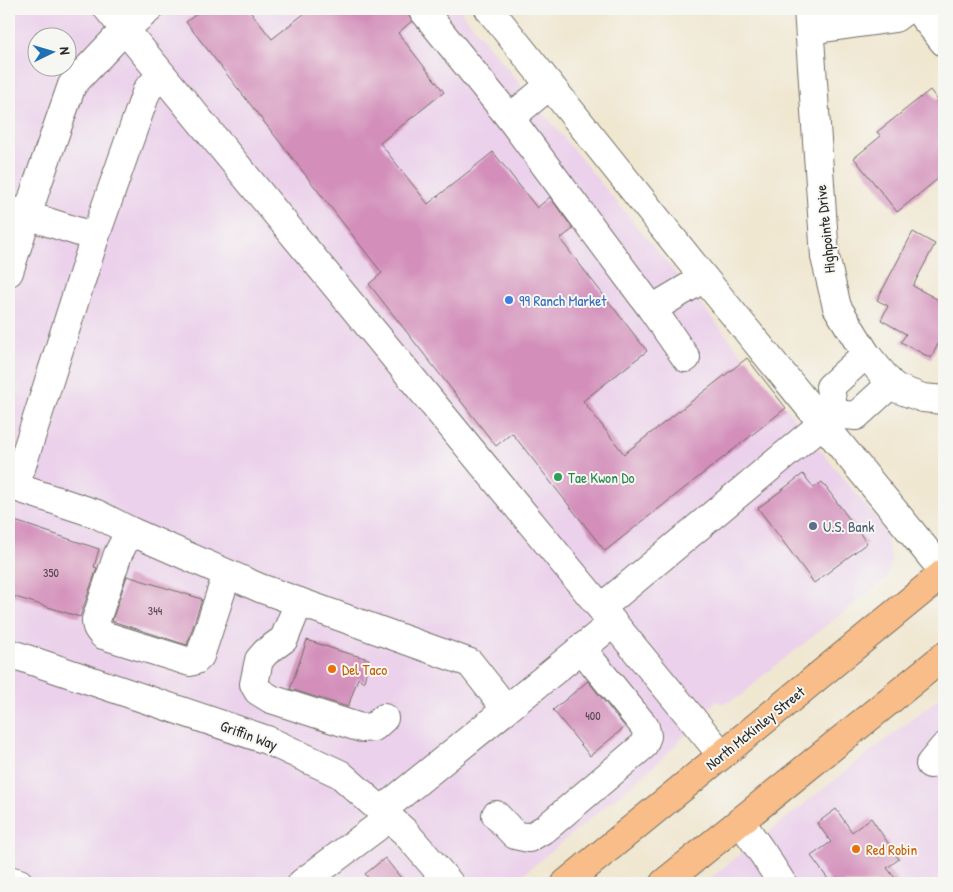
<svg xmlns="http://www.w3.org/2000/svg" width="953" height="892" viewBox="0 0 953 892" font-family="'Patrick Hand',sans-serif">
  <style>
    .built { fill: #ebd1eb; fill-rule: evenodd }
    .building { fill: #d38eba }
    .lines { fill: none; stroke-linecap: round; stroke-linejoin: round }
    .minor-casing { stroke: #706d65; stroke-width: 30 }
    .major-casing { stroke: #706d65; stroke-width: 30 }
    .minor { stroke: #fff; stroke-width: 28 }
    .major { stroke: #f8bd88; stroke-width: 28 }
    .shop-dot { fill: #3f7fe0; stroke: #f6f6f2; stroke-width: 2 }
    .leisure-dot { fill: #2e9e5b; stroke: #f6f6f2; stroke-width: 2 }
    .service-dot { fill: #5c6f8a; stroke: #f6f6f2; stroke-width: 2 }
    .food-dot { fill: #e8710a; stroke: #f6f6f2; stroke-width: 2 }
    .labels { text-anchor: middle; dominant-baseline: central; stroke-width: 4; stroke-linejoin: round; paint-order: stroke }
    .number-label { font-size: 12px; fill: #55444f }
    .street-label { font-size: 15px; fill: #2b2b2b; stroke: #f6f6f2 }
    .shop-label { font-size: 15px; fill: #366cbe; stroke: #f6f6f2; text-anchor: start }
    .leisure-label { font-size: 15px; fill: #27864d; stroke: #f6f6f2; text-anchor: start }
    .service-label { font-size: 15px; fill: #4e5e75; stroke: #f6f6f2; text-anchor: start }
    .food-label { font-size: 15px; fill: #c56008; stroke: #f6f6f2; text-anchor: start }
  </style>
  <rect width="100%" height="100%" fill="#f6f6f2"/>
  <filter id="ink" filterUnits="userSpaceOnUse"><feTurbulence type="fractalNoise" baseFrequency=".02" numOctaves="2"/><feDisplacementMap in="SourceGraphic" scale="10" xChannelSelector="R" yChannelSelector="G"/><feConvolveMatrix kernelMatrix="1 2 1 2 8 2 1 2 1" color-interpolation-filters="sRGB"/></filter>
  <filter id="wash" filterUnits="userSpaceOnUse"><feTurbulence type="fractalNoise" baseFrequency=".0096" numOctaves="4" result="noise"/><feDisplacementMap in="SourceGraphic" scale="20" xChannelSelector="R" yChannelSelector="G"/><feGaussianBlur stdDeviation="1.12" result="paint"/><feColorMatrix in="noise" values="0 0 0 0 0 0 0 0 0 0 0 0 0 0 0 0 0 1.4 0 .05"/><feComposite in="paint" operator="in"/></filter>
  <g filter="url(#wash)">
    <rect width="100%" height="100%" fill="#f0e7d1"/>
    <g class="built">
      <path d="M9,9h450l113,139 142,172 172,210 1,15 4,11 -1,12 -3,10 -121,95 -25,23 -16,7 -9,-1 -53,56 -150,125h-504zM38,38h30v30h-30z"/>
      <polygon points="944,694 944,883 704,883"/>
    </g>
    <g id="blocks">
      <g class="building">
        <polygon points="203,9 248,9 272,39 310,9 376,9 382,16 391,9 407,9 407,11 412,21 398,33 444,92 380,143 428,204 493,152 537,208 550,197 573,229 560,239 647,351 583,401 624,454 747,358 786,408 605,551 512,433 496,446 369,284 382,273 186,22"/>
        <polygon points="930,90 937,99 944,93 944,174 897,212 854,158 881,136 877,132"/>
        <polygon points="913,232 935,244 913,286 944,303 944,332 931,358 901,342 906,334 881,320 888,306 877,300"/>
        <polygon points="803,474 814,488 822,482 867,543 814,583 758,508"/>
        <polygon points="9,519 99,549 94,567 97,568 80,617 9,595"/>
        <polygon points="127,576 202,599 187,645 112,621"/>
        <polygon points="307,640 343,652 369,659 364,682 358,678 348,707 290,689"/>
        <polygon points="588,681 625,727 590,756 553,710"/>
        <polygon points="836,809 852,832 871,818 899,859 887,868 899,883 831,883 811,856 831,842 817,823"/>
        <polygon points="385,858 405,883 372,883 365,874"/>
      </g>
    </g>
  </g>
  <g filter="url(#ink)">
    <use href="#blocks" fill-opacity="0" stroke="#706d65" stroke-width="1"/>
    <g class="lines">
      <g class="minor-casing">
        <g id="minor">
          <polyline points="108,9 722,755"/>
          <polyline points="423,9 422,9 510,118 652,309 686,358"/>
          <polyline points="489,9 704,278 944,572"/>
          <polyline points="808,9 825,257 837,307 866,354 891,384 898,389 923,398 944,400"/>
          <polyline points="917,9 944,42"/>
          <polyline points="810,30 895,18 907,9"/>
          <polyline points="510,118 550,85"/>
          <polyline points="10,210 95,237"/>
          <polyline points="9,272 36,188 72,85 125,29 149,9"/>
          <polyline points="652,309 704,278"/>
          <polyline points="834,414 830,387 866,354"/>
          <polyline points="9,485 97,514 130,531 260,588 470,663 506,709"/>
          <polyline points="15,487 95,237 147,90 162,75"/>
          <path d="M130,531l-12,23 -22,66c0,7 2,10 7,15l87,27 6,-2 4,-4 27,-82"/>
          <polyline points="299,602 284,639 266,652 259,660 254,684 258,691 271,699 361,728 374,727 384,718"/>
          <polyline points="601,608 834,414 856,416 891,384"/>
          <polyline points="9,653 267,740 340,774 405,832 449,883"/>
          <polyline points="930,764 944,747"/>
          <polyline points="381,811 613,623"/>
          <polyline points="496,815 515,835 529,838 546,828 643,746 647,736 645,727 581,648"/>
          <polyline points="741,822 764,855 782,883"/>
          <polyline points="9,880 19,883"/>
          <polyline points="302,883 389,818"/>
        </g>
      </g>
      <g class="major-casing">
        <g id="major">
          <polyline points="566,883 944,573"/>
          <polyline points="664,883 873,714 944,656"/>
        </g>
      </g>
      <use href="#minor" class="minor"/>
      <use href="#major" class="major"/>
    </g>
  </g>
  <circle class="shop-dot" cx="509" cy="300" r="5"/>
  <circle class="leisure-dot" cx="558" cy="477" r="5"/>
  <circle class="service-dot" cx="813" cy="526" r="5"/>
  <g class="food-dot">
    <circle cx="332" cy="669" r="5"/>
    <circle cx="856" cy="849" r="5"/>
  </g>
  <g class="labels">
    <g class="number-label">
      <text x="51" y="572">350</text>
      <text x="155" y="610">344</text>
      <text x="593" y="715">400</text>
    </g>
    <g class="street-label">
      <text transform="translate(825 229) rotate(-96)">Highpointe Drive</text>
      <text transform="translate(755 728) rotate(-39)">North McKinley Street</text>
      <text transform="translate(249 735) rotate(20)">Griffin Way</text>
    </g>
    <g class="shop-label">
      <text x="519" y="300">99 Ranch Market</text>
    </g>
    <g class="leisure-label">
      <text x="568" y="477">Tae Kwon Do</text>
    </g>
    <g class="service-label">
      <text x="823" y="526">U.S. Bank</text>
    </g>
    <g class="food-label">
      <text x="342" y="669">Del Taco</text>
      <text x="866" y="849">Red Robin</text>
    </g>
  </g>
  <rect width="953" height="892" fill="none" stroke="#f6f6f2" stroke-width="30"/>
  <g transform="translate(52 52) rotate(85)"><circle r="24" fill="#f6f6f2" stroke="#a5a5a2"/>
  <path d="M0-4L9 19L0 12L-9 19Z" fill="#1f6fb2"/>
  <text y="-8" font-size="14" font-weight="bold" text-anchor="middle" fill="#2b2b2b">N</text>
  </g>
</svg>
